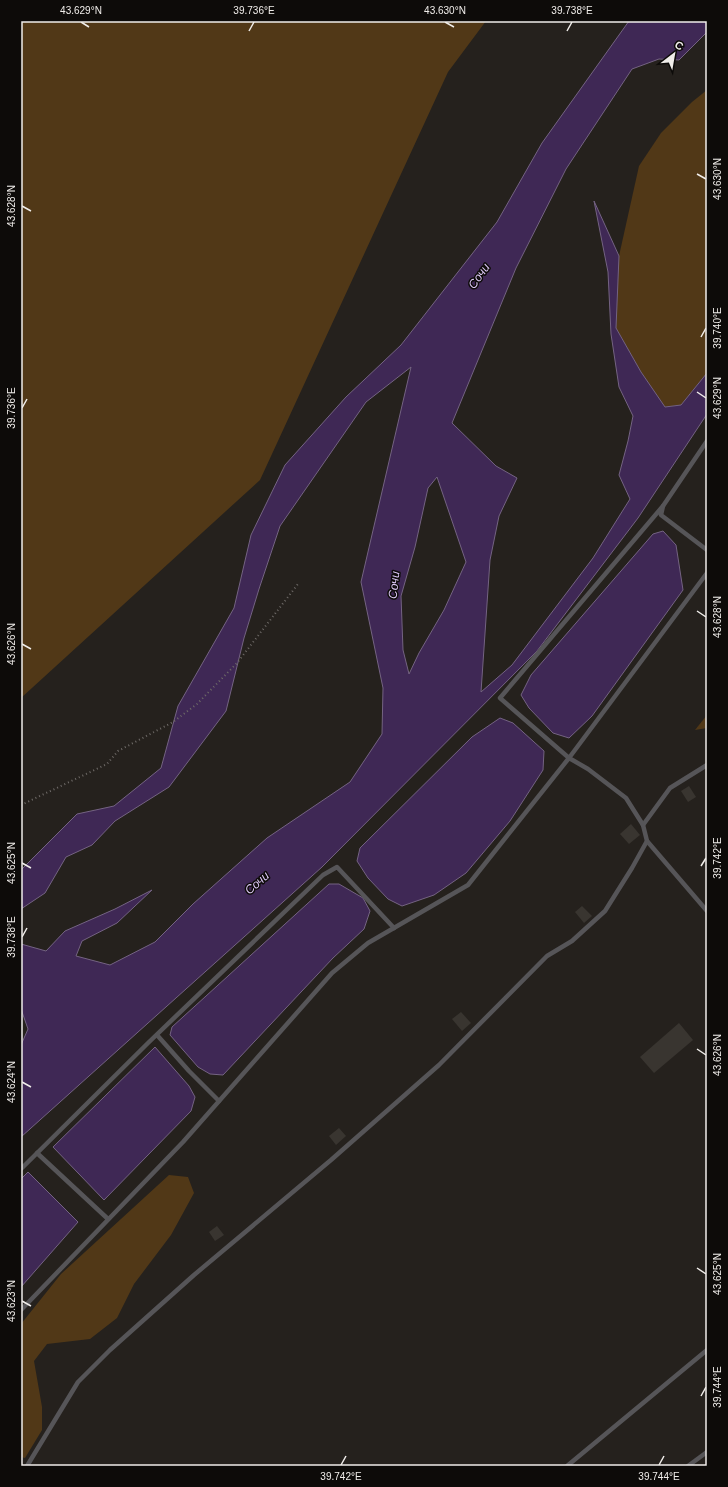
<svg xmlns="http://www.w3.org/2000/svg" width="728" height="1487" viewBox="0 0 728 1487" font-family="Helvetica,sans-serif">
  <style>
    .green { fill: #513817 }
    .water { fill: #3f2855; stroke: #746382; fill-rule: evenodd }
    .building { fill: #393530 }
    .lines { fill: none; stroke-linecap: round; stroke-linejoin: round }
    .path { stroke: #6f6b68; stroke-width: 2; stroke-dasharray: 1 3; stroke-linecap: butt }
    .lane { stroke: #565558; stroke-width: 4.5 }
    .ticks { fill: none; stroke: #f0edea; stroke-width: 1.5 }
    .labels { text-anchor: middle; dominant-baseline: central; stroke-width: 3; stroke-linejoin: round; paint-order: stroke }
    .water-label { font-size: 12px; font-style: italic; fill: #dec9f7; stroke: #0d0b09 }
    .neatline { fill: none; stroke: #f0edea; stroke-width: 1.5 }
    .ticks-label { font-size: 10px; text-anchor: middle; fill: #f0edea }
  </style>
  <rect width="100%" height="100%" fill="#25211d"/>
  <g class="green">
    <polygon points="21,21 486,21 448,72 260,480 21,698"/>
    <polygon points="707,90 707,373 681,405 664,407 641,372 616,328 619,256 639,166 661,133 692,102"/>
    <polygon points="707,715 707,728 695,730"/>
    <polygon points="169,1175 188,1177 194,1193 171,1235 134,1284 117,1318 90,1339 47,1344 34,1361 42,1407 42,1430 25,1458 21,1457 21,1324 61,1274"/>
  </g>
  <g class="water">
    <path d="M629,21h78v11l-28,28 -20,-1 -27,10 -66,100 -50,99 -64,155 44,43 21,12 -18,38 -9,44 -9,132 31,-27 81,-107 37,-59 -11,-24 9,-34 5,-25 -14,-29 -8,-53 -3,-62 -14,-71 25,55 -3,72 25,44 24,35 16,-2 26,-32v41l-69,104 -101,133 -215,216 -301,270v-92l7,-16 -7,-20v-65l25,7 19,-20 50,-22 37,-19 -35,33 -35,18 -6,15 34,9 45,-23 38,-38 74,-66 83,-56 32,-48 1,-46 -22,-106 50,-215 -45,35 -86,124 -21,63 -15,49 -18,73 -57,76 -54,34 -23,24 -26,12 -21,36 -24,16v-39l56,-56 37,-8 47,-38 17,-62 56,-98 17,-73 34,-70 61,-68 55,-52 96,-123 45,-79zM437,477l29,85 -22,48 -25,43 -10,21 -6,-24 -2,-54 14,-49 13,-59z"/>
    <polygon points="663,531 676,545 683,590 592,716 569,738 553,733 529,708 521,695 531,675 653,534"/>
    <polygon points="500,718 513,723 544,751 543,770 510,821 466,873 434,895 402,906 388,899 368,878 357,861 360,848 472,737"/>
    <polygon points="329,884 339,884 363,898 370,911 364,929 333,958 223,1075 210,1074 198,1067 170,1035 172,1027"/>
    <polygon points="155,1047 189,1086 195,1097 191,1111 104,1200 53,1147"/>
    <polygon points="28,1172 78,1222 21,1287 21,1179"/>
  </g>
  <g class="building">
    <polygon points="689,786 696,797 688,802 681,791"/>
    <polygon points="631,824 640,835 629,844 620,834"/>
    <polygon points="582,906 592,916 584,923 575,912"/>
    <polygon points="461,1012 471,1023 462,1031 452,1019"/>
    <polygon points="679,1023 693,1040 654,1073 640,1057"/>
    <polygon points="339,1128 346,1136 336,1145 329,1136"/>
    <polygon points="217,1226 224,1235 215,1241 209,1232"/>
  </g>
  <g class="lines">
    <polyline class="path" points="21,805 107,764 118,751 173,722 197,704 237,663 298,584"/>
    <g class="lane">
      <polyline points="663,506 707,441"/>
      <polyline points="707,765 670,788 643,825 647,841 707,911"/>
      <polyline points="643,825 626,798 588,769 569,758 707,573"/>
      <polyline points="157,1035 189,1071 219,1101"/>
      <polyline points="37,1153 108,1219"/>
      <polyline points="21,1169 148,1043 323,875 337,867 394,928"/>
      <polyline points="21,1310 183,1142 332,973 368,943 468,885 569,758 500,698 663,506 661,515 707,550"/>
      <polyline points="27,1466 78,1382 110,1350 194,1275 331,1160 439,1065 547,956 572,941 605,911 632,868 647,841"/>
      <polyline points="567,1466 707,1350"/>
      <polyline points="688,1466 707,1452"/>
    </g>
  </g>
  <path class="ticks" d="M81,22l8,5M445,22l9,5M249,31l5,-9M567,31l5,-9M697,174l9,5M22,206l9,5M701,337l5,-9M697,392l9,6M22,408l5,-9M697,611l9,6M22,644l9,5M22,863l9,5M701,866l5,-8M22,937l5,-9M697,1049l9,6M22,1082l9,5M697,1268l9,6M22,1301l9,5M701,1396l5,-9M341,1465l5,-9M659,1465l5,-9"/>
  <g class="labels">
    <g class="water-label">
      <text transform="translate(479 276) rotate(-55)">Сочи</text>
      <text transform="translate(394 585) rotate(-84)">Сочи</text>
      <text transform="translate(257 883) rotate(-41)">Сочи</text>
    </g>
  </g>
  <rect width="728" height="1487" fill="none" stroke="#0d0b09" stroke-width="44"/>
  <g transform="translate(674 54) rotate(31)" stroke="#0d0b09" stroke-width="3" paint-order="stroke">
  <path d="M0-3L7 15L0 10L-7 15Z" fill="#f0edea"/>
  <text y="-6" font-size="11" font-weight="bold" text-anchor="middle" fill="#f0edea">С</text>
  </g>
  <rect x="22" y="22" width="684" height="1443" class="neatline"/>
  <g class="ticks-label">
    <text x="81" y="14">43.629°N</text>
    <text x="254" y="14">39.736°E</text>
    <text x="445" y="14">43.630°N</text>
    <text x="572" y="14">39.738°E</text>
    <text transform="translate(717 179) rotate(-90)" y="4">43.630°N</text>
    <text transform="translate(11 206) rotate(-90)" y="4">43.628°N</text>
    <text transform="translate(717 328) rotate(-90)" y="4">39.740°E</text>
    <text transform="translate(717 398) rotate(-90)" y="4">43.629°N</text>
    <text transform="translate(11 408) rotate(-90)" y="4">39.736°E</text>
    <text transform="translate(717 617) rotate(-90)" y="4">43.628°N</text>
    <text transform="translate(11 644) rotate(-90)" y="4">43.626°N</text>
    <text transform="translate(717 858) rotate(-90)" y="4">39.742°E</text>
    <text transform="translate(11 863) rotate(-90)" y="4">43.625°N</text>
    <text transform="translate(11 937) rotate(-90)" y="4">39.738°E</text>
    <text transform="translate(717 1055) rotate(-90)" y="4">43.626°N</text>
    <text transform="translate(11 1082) rotate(-90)" y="4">43.624°N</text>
    <text transform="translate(717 1274) rotate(-90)" y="4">43.625°N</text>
    <text transform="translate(11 1301) rotate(-90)" y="4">43.623°N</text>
    <text transform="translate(717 1387) rotate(-90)" y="4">39.744°E</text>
    <text x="341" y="1480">39.742°E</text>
    <text x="659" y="1480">39.744°E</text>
  </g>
</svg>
